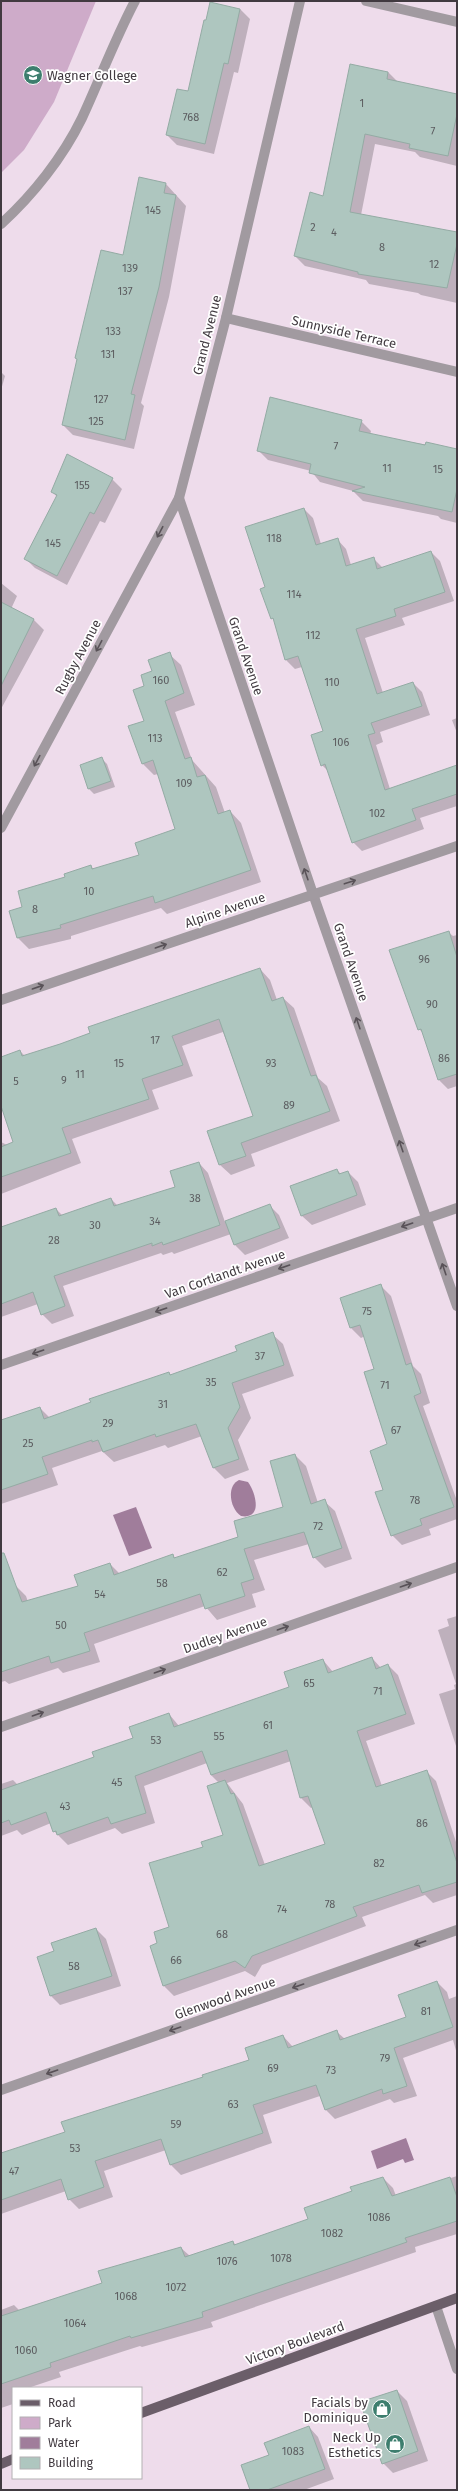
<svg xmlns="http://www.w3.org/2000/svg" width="458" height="2491" viewBox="0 0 458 2491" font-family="'Fira Sans',sans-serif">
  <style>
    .green { fill: #ceabc9 }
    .water { fill: #a07d9b }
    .shadow { fill: #0003; fill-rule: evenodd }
    .building { fill: #aec6bf; stroke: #94aba4 }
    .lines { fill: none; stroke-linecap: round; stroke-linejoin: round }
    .minor { stroke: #a19aa0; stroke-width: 10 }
    .major { stroke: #6b5e69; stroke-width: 10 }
    .oneway { stroke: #595258 }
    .labels { text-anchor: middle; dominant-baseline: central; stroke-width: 3.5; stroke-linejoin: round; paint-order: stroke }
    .number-label { font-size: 11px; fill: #5c5d60 }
    .poi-label { font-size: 13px; fill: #413a40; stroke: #fff; text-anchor: end }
    .street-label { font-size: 13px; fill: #413a40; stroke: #fff }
  </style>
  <rect width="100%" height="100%" fill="#eedceb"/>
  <polygon class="green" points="1,1 96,1 54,102 24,150 1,173"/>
  <g class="water">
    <path d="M239,1480l9,2c8,11 15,38 -7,34 -11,-7 -15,-30 -2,-36z"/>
    <polygon points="136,1507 152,1548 129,1556 113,1515"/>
    <polygon points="406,2138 414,2160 405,2163 403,2159 377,2169 371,2151"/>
  </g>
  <g class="shadow">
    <polygon points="240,9 250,19 238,73 234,72 214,154 177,145 167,135 189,93"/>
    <polygon points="388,72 398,82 457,95 457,166 420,157 415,152 375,144 361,215 457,233 457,303 421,295 418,293 369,284 366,280 305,266 295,256"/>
    <polygon points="166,184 186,206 169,297 141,403 144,406 134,449 73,435 63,425 78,360 124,256"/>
    <polygon points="1,372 5,376 1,390"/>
    <polygon points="361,421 371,431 370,435 457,450 457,523 441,519 438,516 363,501 353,491 320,482 311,471 268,460 258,450"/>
    <polygon points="68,456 112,479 122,489 105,523 100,521 67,585 35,568 25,558 57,497 52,491"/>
    <polygon points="304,509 313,518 321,544 337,539 346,549 351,565 374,559 383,568 431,552 440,561 454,601 402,618 405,625 365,638 383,693 413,683 422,692 430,715 380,732 383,742 376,745 390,789 457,772 457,806 420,818 424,829 362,851 353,842 329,772 322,765 324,731 302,667 295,669 286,660 275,621 272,618 266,588"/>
    <polygon points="1,583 17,596 11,609 34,620 44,630 1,709"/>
    <polygon points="169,654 181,665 195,705 175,712 192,760 216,787 225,813 230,811 241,823 261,882 167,914 161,908 71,936 71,939 29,949 18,938 24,907 66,877 91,866 94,870 140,856 176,830 158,774 154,775 143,764 146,686 153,671"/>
    <polygon points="457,718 457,733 452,720"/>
    <polygon points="102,759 107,764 115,787 94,794 89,789 81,766"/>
    <polygon points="448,932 453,936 457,935 457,1086 448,1089 439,1080 425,1035 419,1029"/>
    <polygon points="260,969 270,980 277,1000 283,998 294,1008 318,1078 327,1086 340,1121 251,1154 255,1166 231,1175 220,1165 209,1132 254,1116 223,1032 182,1046 193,1076 152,1090 159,1109 72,1139 81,1163 1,1194 1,1142 17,1150 1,1103 1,1058 20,1051 25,1056 61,1044"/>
    <polygon points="199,1163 208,1173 225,1222 269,1205 279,1215 289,1238 245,1255 235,1245 231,1234 174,1254 172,1252 163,1255 161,1253 63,1286 74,1316 52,1324 42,1314 38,1304 1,1317 1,1228 56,1209 63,1216 111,1199 118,1206 176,1187"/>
    <polygon points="337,1170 341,1174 348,1172 358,1182 366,1205 312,1225 302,1216"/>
    <polygon points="381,1286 391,1296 413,1366 421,1374 430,1403 423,1406 457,1501 457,1519 429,1529 431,1535 402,1545 392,1535 384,1490 389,1444 375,1369 365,1336 361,1338 351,1328 341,1298"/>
    <polygon points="272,1334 283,1344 294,1376 242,1394 251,1418 238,1440 249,1470 225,1479 214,1468 202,1436 168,1448 165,1445 114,1462 102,1451 52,1468 58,1485 1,1504 1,1421 40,1408 50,1418 169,1373 172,1376 239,1352"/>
    <polygon points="295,1455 306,1466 318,1503 324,1501 335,1511 352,1559 325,1568 314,1557 309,1544 254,1560 265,1590 252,1594 256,1607 217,1620 205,1606 94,1644 100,1662 63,1673 58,1668 9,1684 5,1681 1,1682 1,1590 15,1585 26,1596 28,1602 79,1586 110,1564 120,1574 172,1555 176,1559 239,1537 285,1508"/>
    <polygon points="457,1616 457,1749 439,1694 455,1689 454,1685 456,1684 438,1630 449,1626 447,1619"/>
    <path d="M372,1658l9,10 7,-3 10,10 17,49 -49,17 16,45 44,-15 10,10 21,64v50l-24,8 -8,-8 -63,22 4,9 -104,39 -7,12 -10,-6 -71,25 -10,-10 -13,-39 8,-3 11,-17 34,-80 20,-12 -5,-52 -8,-8 -4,-12 -63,23 11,37 -33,11 -7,-6 -47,17 -14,-14 -3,-8 -29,12 -5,-5 -16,6v-52l12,-4 5,5 78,-27 38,-20 35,-24 10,12 111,-38 33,-28 10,12zM291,1761l10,37 10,10 2,-1 13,37 -61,21 -22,-61 -16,-21z"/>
    <polygon points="96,1929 106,1939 121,1986 60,2005 50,1995 55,1952"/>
    <polygon points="437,1982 447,1992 449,1999 457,1996 457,2054 453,2040 403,2058 417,2096 394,2103 390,2099 335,2119 325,2109 320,2096 263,2115 272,2143 181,2175 171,2165 166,2150 104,2171 113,2197 79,2209 69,2199 66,2191 1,2214 1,2154 66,2133 250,2060 283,2036 293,2047 337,2032 345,2039 407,2018"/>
    <polygon points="457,2176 457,2234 415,2247 416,2252 211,2322 213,2327 142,2347 140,2346 59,2372 61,2377 28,2388 13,2388 13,2404 1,2408 1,2310 14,2305 19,2310 103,2284 181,2248 190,2256 233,2242 236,2245 309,2220 353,2192 383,2178 393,2188 396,2196"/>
    <polygon points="397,2391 407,2401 428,2461 393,2473 383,2463"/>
    <polygon points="309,2427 318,2437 334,2479 304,2490 251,2490 270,2456"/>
  </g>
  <g class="building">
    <polygon points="210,2 240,9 228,64 224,63 205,144 166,135 177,89 188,91 204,20 206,20"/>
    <polygon points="350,64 388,72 387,79 457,94 457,114 448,156 409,148 410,144 365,134 350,212 457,232 457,244 447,288 358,274 358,272 294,256 310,192 323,196"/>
    <polygon points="139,177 166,183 164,193 176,195 159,287 131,394 135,395 125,440 62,425 77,359 75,358 101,250 123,255"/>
    <polygon points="270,397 362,420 359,431 425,445 426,442 457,449 457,489 452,512 352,491 365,487 309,473 311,464 257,451"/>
    <polygon points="67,454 113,478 94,514 90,512 57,576 24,559 57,495 51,492"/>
    <polygon points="304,508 316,545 338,538 346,566 374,557 377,569 431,551 445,592 394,609 396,616 356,629 377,694 413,682 422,706 371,723 375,733 368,735 385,790 457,765 457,794 412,809 416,820 352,843 325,764 321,766 311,735 323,731 298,656 285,660 273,618 271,619 260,589 265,587 245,527"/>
    <polygon points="1,602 34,619 1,686"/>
    <polygon points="170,652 184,693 165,701 185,759 191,757 197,777 205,775 218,814 230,810 251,870 155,903 153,896 60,925 61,928 17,938 9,911 22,907 18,891 65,877 64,874 91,865 92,869 139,855 135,843 175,829 153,760 142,764 128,726 144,721 133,690 144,686 141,675 152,671 148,660"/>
    <polygon points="102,757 111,781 88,789 80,765"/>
    <polygon points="449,931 457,957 457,1074 438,1080 421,1029 418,1030 389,950"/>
    <polygon points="260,968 272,1001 283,997 311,1076 316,1075 330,1111 241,1143 246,1156 219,1165 207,1131 253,1116 219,1019 172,1036 183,1065 142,1079 149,1099 62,1128 71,1153 1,1177 1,1147 13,1142 1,1106 1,1057 20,1050 22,1056 60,1044 90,1033 88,1027"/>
    <polygon points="199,1162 220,1225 163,1245 162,1242 152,1246 152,1243 54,1276 65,1306 41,1315 33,1292 1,1304 1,1227 56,1208 59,1216 111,1198 114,1206 175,1187 170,1171"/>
    <polygon points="337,1169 339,1174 348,1171 357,1195 301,1216 290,1186"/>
    <polygon points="270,1204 280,1228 234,1245 225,1221"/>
    <polygon points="381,1284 406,1365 411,1363 421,1393 414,1396 454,1507 420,1519 422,1525 391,1536 375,1492 383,1490 370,1451 387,1444 364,1372 374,1369 360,1325 350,1328 340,1298"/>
    <polygon points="273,1332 284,1365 232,1383 240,1407 228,1428 239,1459 213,1468 196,1424 156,1437 155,1434 103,1452 98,1440 92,1442 92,1440 42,1457 48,1474 1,1490 1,1420 40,1407 44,1419 91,1402 89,1399 169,1372 170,1375 237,1351 235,1346"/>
    <polygon points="295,1454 311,1504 325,1499 342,1548 313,1558 304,1532 244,1549 254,1579 241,1583 245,1596 205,1609 200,1594 84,1633 90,1651 51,1663 49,1656 1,1672 1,1553 4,1553 22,1602 78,1586 74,1575 110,1563 114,1575 173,1554 174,1558 238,1537 234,1521 283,1507 270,1461"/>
    <polygon points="372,1657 376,1669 388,1664 406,1714 357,1731 376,1787 427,1770 457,1863 457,1882 422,1893 419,1885 353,1907 357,1916 252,1956 245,1968 235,1961 163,1986 150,1946 157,1943 154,1932 169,1927 149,1863 203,1847 201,1842 223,1835 207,1786 225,1780 231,1794 234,1793 259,1866 325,1844 308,1796 300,1798 287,1750 211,1775 202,1751 135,1776 146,1813 111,1824 108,1817 57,1835 56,1831 53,1832 46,1812 11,1825 9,1820 1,1823 1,1790 94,1757 92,1752 133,1738 129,1727 169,1713 174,1727 289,1687 284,1672 323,1659 328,1673"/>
    <polygon points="96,1928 112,1976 50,1996 37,1957 54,1951 51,1943"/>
    <polygon points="437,1981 453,2027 394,2048 407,2086 383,2094 382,2089 325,2110 316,2085 253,2105 263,2133 170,2165 161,2139 95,2161 104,2187 68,2200 61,2179 1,2200 1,2153 65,2132 61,2122 203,2077 202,2075 249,2060 245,2048 283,2035 288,2048 337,2030 340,2040 406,2017 398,1995"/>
    <polygon points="383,2177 392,2196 450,2177 457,2197 457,2221 405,2238 407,2242 202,2312 203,2317 131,2338 130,2336 50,2363 51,2367 1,2384 1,2316 102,2283 98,2271 181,2247 185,2257 233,2241 234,2245 308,2219 304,2208 352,2191 350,2187"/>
    <polygon points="397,2390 418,2451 382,2464 360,2402"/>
    <polygon points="309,2426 325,2469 267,2490 250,2490 241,2465 269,2455 264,2443"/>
  </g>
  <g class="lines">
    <g class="minor">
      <polyline points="366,1 457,22"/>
      <path d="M1,224c32,-29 62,-67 81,-106 18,-39 33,-79 53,-117"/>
      <polyline points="226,318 457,372"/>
      <polyline points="179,498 313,894 457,1306"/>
      <polyline points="1,828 179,498 226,318 300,1"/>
      <polyline points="1,1000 457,846"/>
      <polyline points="1,1365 457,1208"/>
      <polyline points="1,1727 457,1567"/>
      <polyline points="1,2090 457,1930"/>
      <polyline points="436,2306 457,2369"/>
    </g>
    <g class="major">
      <polyline points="141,2413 457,2298"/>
      <polyline points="1,2464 13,2459"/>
    </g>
  </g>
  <defs><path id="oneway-shaft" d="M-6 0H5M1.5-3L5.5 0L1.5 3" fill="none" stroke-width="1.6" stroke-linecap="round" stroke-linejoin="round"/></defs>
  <g class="oneway">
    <use href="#oneway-shaft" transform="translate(160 532) rotate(118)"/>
    <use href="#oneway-shaft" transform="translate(99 646) rotate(118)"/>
    <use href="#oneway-shaft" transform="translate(37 761) rotate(118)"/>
    <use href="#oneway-shaft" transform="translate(306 874) rotate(-109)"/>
    <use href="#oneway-shaft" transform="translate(350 882) rotate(-18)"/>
    <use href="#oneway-shaft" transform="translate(161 946) rotate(-19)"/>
    <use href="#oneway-shaft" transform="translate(38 987) rotate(-19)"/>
    <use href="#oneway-shaft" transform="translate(358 1023) rotate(-109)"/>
    <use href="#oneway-shaft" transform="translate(401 1146) rotate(-109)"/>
    <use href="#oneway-shaft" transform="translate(407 1225) rotate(161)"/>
    <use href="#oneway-shaft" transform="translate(284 1267) rotate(161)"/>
    <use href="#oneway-shaft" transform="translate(444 1269) rotate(-109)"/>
    <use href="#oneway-shaft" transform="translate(161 1310) rotate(161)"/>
    <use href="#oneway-shaft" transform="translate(38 1352) rotate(161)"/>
    <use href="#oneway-shaft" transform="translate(406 1585) rotate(-19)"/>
    <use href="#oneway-shaft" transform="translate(283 1628) rotate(-19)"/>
    <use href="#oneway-shaft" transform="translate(160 1671) rotate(-19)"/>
    <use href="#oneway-shaft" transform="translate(38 1714) rotate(-19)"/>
    <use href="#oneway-shaft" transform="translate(420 1943) rotate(161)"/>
    <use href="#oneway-shaft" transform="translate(298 1986) rotate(161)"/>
    <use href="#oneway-shaft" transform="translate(175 2029) rotate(161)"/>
    <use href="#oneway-shaft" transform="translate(52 2072) rotate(161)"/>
  </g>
  <defs>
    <g id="university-disc" transform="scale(1)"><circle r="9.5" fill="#3d7e6e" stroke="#fff"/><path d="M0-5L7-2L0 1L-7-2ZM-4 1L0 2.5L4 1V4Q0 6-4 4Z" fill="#fff"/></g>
    <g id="shop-disc" transform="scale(1)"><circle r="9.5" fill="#3d7e6e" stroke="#fff"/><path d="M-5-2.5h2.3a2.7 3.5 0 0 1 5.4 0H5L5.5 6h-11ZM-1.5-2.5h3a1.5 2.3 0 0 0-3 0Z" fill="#fff"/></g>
  </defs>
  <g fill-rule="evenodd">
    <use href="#university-disc" x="33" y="75"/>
    <use href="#shop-disc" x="382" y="2409"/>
    <use href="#shop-disc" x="395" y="2444"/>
  </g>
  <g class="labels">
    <g class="number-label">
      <text x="362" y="103">1</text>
      <text x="191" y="117">768</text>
      <text x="433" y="131">7</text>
      <text x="153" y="210">145</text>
      <text x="313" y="227">2</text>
      <text x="334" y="232">4</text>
      <text x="382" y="247">8</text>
      <text x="434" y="264">12</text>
      <text x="130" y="268">139</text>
      <text x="125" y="291">137</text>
      <text x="113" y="331">133</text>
      <text x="108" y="354">131</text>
      <text x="101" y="399">127</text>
      <text x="96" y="421">125</text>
      <text x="336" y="446">7</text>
      <text x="387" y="468">11</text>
      <text x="438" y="469">15</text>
      <text x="82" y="485">155</text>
      <text x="274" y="538">118</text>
      <text x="53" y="543">145</text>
      <text x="294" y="594">114</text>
      <text x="313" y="635">112</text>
      <text x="161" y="680">160</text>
      <text x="332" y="682">110</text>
      <text x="155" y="738">113</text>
      <text x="341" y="742">106</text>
      <text x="184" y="783">109</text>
      <text x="377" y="813">102</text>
      <text x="89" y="891">10</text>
      <text x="35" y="909">8</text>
      <text x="424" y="959">96</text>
      <text x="432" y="1004">90</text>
      <text x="155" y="1040">17</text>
      <text x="444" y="1058">86</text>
      <text x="119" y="1063">15</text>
      <text x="271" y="1063">93</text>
      <text x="80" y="1074">11</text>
      <text x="64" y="1080">9</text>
      <text x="16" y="1081">5</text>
      <text x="289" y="1105">89</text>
      <text x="195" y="1198">38</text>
      <text x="155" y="1221">34</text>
      <text x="95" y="1225">30</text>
      <text x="54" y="1240">28</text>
      <text x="367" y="1311">75</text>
      <text x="260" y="1356">37</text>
      <text x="211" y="1382">35</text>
      <text x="385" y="1385">71</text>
      <text x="163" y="1404">31</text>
      <text x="108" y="1423">29</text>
      <text x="396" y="1430">67</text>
      <text x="28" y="1443">25</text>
      <text x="415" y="1500">78</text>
      <text x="318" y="1526">72</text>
      <text x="222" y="1572">62</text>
      <text x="162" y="1583">58</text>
      <text x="100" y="1594">54</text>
      <text x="61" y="1625">50</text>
      <text x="309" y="1683">65</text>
      <text x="378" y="1691">71</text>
      <text x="268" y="1725">61</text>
      <text x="219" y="1736">55</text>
      <text x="156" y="1740">53</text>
      <text x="117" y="1782">45</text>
      <text x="65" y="1806">43</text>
      <text x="422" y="1823">86</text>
      <text x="379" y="1863">82</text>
      <text x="330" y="1904">78</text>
      <text x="282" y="1909">74</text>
      <text x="222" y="1934">68</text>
      <text x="176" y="1960">66</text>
      <text x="74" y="1966">58</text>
      <text x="426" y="2011">81</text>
      <text x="385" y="2058">79</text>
      <text x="273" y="2068">69</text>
      <text x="331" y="2070">73</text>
      <text x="233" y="2104">63</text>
      <text x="176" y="2124">59</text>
      <text x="75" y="2148">53</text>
      <text x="14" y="2171">47</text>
      <text x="379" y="2217">1086</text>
      <text x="332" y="2233">1082</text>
      <text x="281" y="2258">1078</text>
      <text x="227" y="2261">1076</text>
      <text x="176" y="2287">1072</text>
      <text x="126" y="2296">1068</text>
      <text x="75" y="2323">1064</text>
      <text x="26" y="2350">1060</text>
      <text x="293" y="2451">1083</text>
    </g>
    <g class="poi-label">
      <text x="47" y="75" text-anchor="start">Wagner College</text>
      <text x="368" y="2402">Facials by<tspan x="368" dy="15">Dominique</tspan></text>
      <text x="381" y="2437">Neck Up<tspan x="381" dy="15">Esthetics</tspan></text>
    </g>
    <g class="street-label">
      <text transform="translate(344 332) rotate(13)">Sunnyside Terrace</text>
      <text transform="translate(207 335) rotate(-76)">Grand Avenue</text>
      <text transform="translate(246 656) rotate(71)">Grand Avenue</text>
      <text transform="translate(78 657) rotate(-62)">Rugby Avenue</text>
      <text transform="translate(225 910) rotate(-19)">Alpine Avenue</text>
      <text transform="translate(351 962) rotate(71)">Grand Avenue</text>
      <text transform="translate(225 1274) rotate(-19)">Van Cortlandt Avenue</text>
      <text transform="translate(225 1635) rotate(-19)">Dudley Avenue</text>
      <text transform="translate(225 1998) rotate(-19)">Glenwood Avenue</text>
      <text transform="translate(295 2343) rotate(-20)">Victory Boulevard</text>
    </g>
  </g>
  <rect width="458" height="2491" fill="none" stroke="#413a40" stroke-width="4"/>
  <rect x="12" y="2387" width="130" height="92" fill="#ffffff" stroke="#b3b0b3"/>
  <rect x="20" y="2400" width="20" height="6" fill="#6b5e69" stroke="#b3b0b3"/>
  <text x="48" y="2407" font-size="12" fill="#413a40">Road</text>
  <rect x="20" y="2417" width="20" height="12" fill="#ceabc9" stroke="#b3b0b3"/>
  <text x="48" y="2427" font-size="12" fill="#413a40">Park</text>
  <rect x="20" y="2437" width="20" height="12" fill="#a07d9b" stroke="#b3b0b3"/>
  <text x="48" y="2447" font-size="12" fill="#413a40">Water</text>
  <rect x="20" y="2457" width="20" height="12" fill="#aec6bf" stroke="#b3b0b3"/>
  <text x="48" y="2467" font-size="12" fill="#413a40">Building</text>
</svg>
